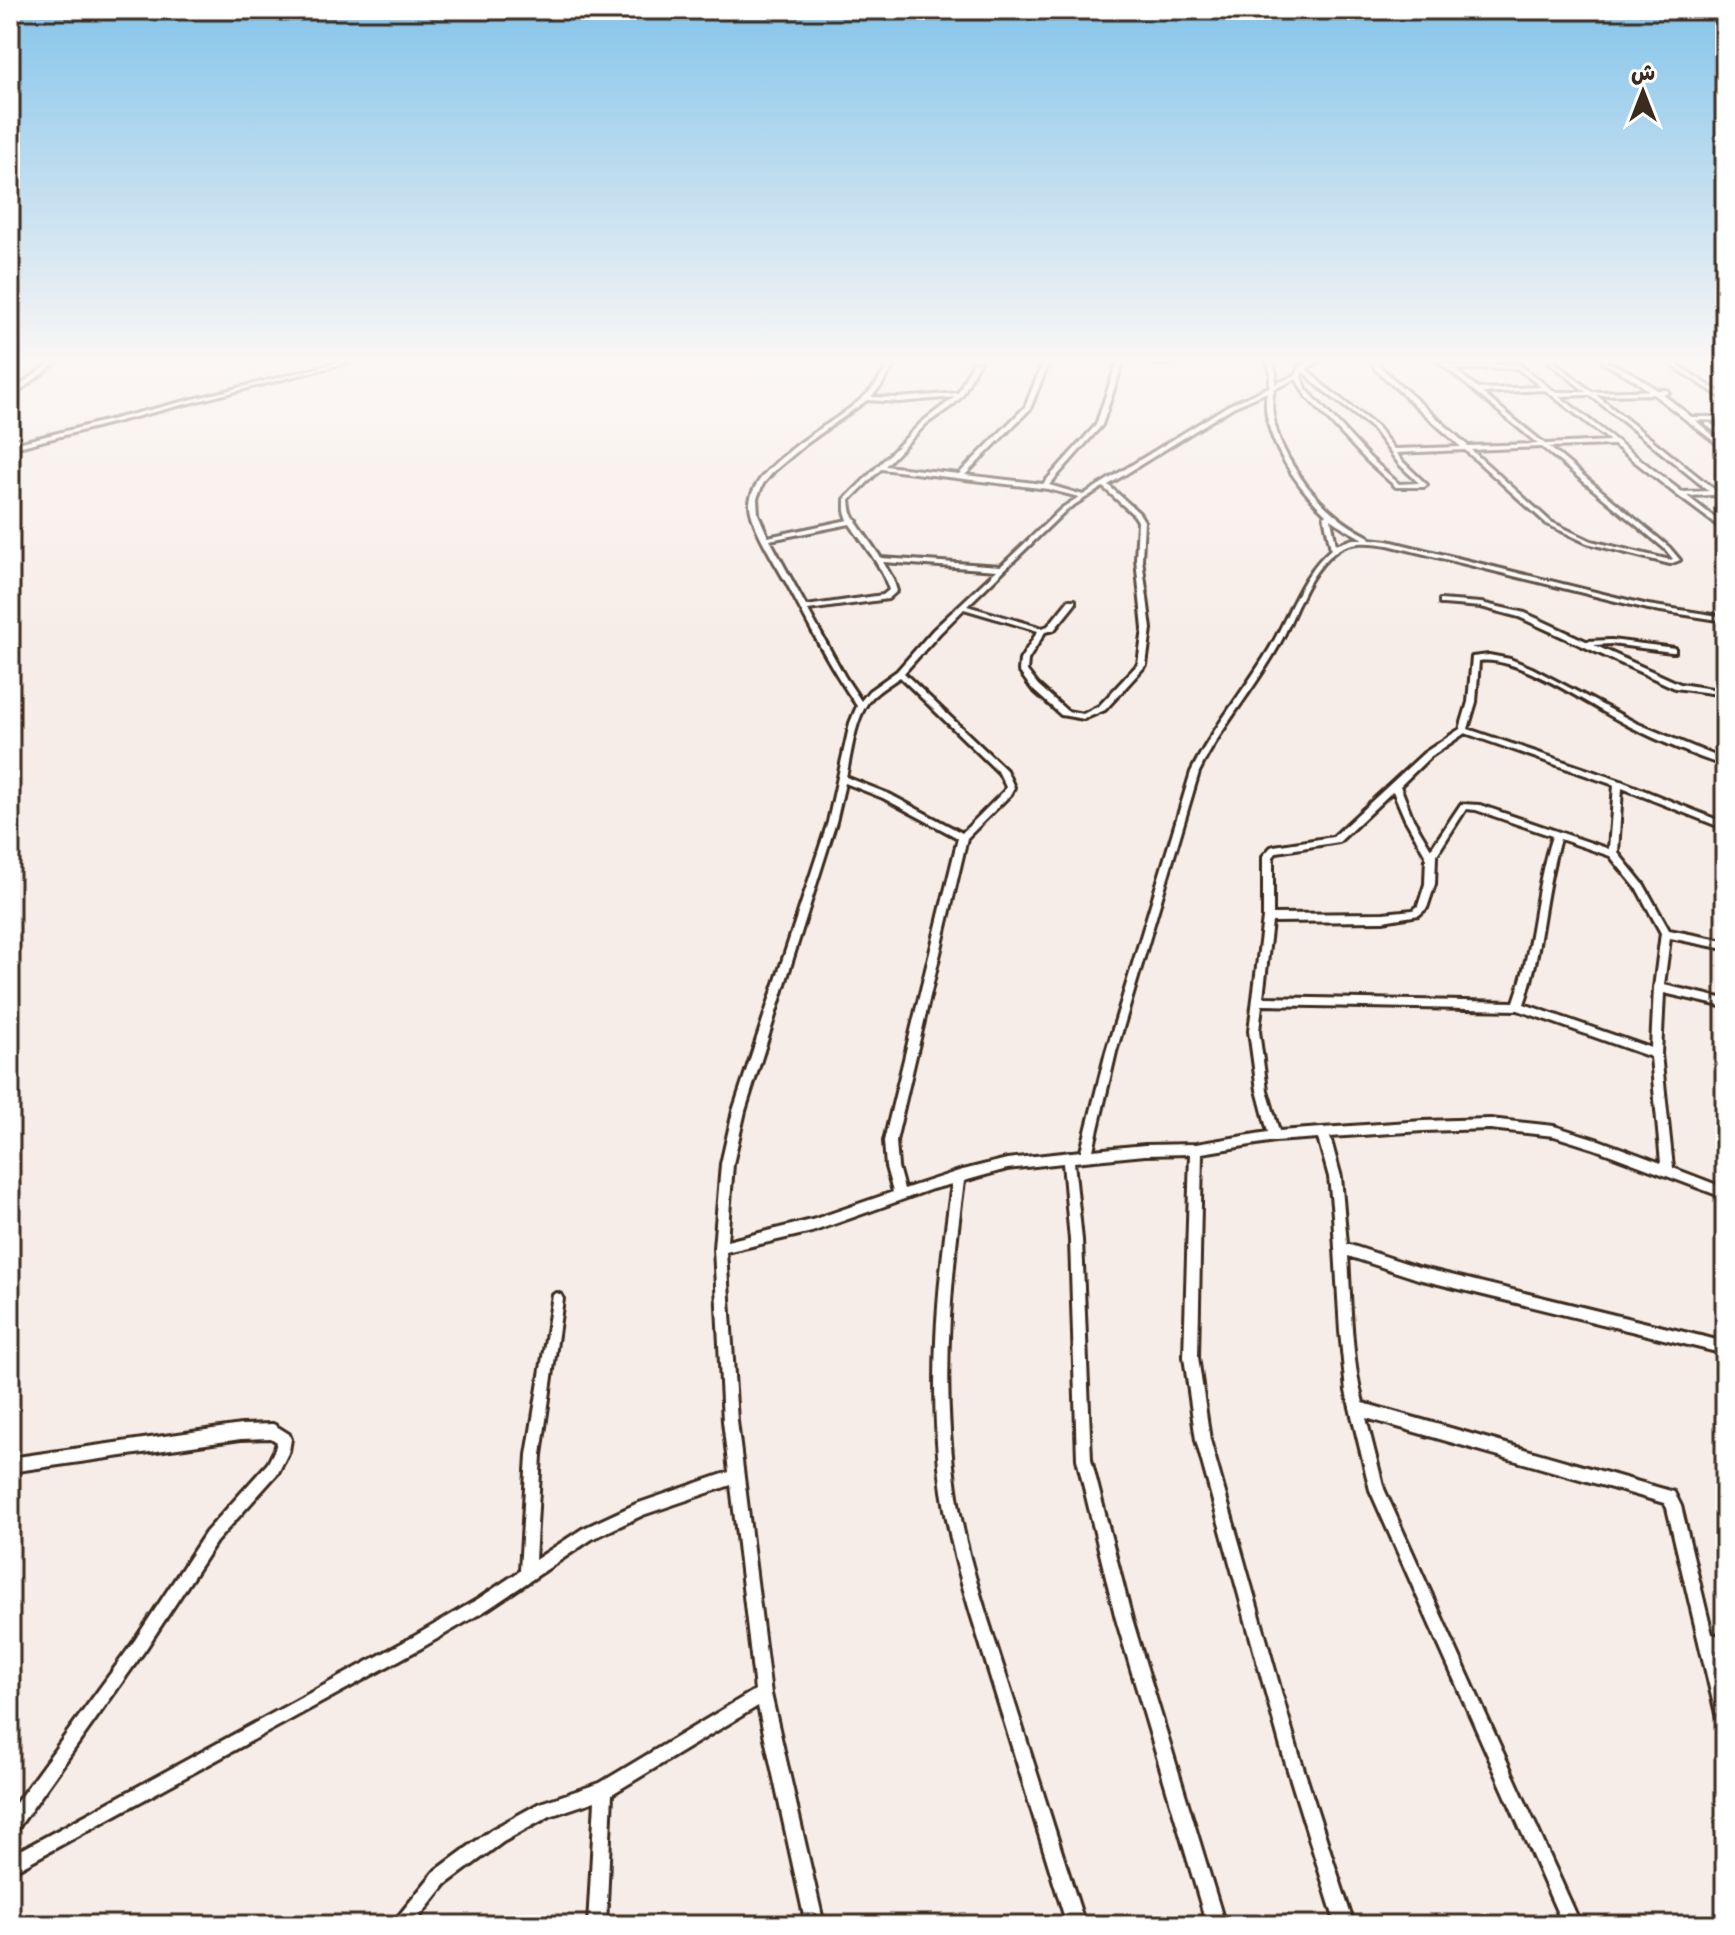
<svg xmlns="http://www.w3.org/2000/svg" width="1735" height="1935" viewBox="0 0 1735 1935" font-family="'Balsamiq Sans','Playpen Sans Arabic',sans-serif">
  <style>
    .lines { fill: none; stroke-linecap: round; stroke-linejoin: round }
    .minor-casing { stroke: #3b2a1e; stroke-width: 6 }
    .tertiary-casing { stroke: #3b2a1e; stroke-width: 6 }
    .minor { fill: #fff; fill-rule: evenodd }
    .tertiary { fill: #fff; fill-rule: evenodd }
  </style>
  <rect width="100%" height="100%" fill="#f7ede8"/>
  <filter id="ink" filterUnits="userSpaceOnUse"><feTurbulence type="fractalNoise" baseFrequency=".0125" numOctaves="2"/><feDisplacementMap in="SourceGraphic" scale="16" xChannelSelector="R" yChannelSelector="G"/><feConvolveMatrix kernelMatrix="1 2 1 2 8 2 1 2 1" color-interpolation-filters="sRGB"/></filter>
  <g filter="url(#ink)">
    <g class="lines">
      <g class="minor-casing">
        <g id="minor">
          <polygon points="51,362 57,362 10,398 10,393"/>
          <polygon points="341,362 350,362 10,449 10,445"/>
          <path d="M890,362h6l-15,24 -10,11 28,1 59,-5 15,-31h6l-17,34 -9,9 -27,19 -41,42 74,8 66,-67 18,-45h6l-19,47 -65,66 78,9 53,-59 21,-63h6l-21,63 -53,60 34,10 146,-90 40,-18 2,-13 -4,-12h6l3,12 -1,10 21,-9 4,-9 11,-4h8l-13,6 17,17 54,42 17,22 67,-2 -86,-78 -2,-7h6l1,5 88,79 70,-2 -99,-82h6l6,4 67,-2 37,28h31l-37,-30h6l37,30 74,-2 3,2 -3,2 -70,1 129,103v5l-11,-8 -27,1 38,30v5l-48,-36 -63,-50 -65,2 120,100 11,13 -10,4 -83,-21 -40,-19 -82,-74 -69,3 7,9 24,23 -3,2h-28l-30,-27 -60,-64 -10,-17 -22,10c-10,43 27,97 59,124 11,10 23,17 36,24l1,2 18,2 260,64 77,12v4l-77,-12 -260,-64c-18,-3 -38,-5 -53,7 -30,23 -39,63 -57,95 -24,43 -57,80 -79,125l-83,280 -23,98 52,-5 51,-1 72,-12 -11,-42 -8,-59 14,-113v-62l8,-9 3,-1 59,-9 91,-84 36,-24 8,-27 4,-45 17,-2 21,4 22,9 104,55 89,37v6c-33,-11 -66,-25 -96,-40 -38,-19 -110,-71 -150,-65l-3,41 -8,27 153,52 104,42v6l-103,-41 -4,65 26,32 25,45 56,11v8l-55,-11 -6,47 61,14v8l-61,-14 -3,61 12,114 52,20v10l-130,-49 -41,-13 -64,-7 -67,2 -93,6 11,40 6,67 71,23 307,75v12l-307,-75 -70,-23c3,49 3,100 15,147l311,89 7,14 31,128 13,3v16l-9,-3 9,36v40l-6,-2 -2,-6 -50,-210 -3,-5 -298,-85 18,71 197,436h-18l-193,-435 -24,-99 -6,-60 -7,-116 -4,-38 -11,-39 -43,3 -73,12 -4,204 12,83 87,308 57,177h-18l-55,-177 -85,-308 -12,-83 6,-203 -45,1 -71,7 8,78 9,219 41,160 93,306h-18l-91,-306 -39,-160 -7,-219 -7,-77 -56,6 -43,12c-14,102 -23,205 -8,308 9,66 32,129 52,193 26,81 51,162 77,243h-18l-97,-314c-12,-40 -22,-80 -28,-120 -14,-102 -5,-206 10,-307l-20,5 -120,43 -86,20 11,169 34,273 53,231h-18l-48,-219 -146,88 -6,131h-18l7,-124 -45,15 -47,26 -57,42 -33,41h-20l3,-6 38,-47 57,-42 49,-27 60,-20 155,-93 -24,-205 -88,30 -51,24 -104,70 -65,38 -413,226v-17l403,-219 65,-38 42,-28 7,-116 26,-160 4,-2 4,2 2,4 -22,156 -6,105 47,-31 54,-25 93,-32 -6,-51 -9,-173 7,-84 12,-53 95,-289 22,-99 7,-17c-27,-39 -48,-80 -70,-122 -10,-18 -39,-63 -37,-82 3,-20 22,-37 36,-48 26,-23 59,-38 83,-62 9,-9 15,-20 21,-30zM1517,368l24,19 -62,2 -25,-20zM1303,371l16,16 54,42 26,35 20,19 -20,1 -29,-26 -63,-68 -6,-14zM1545,390l65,51 -65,3 -63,-51zM1267,392c-8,42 30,95 59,122l-2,2 7,33c-31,27 -41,65 -61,99 -25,42 -57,79 -79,124l-85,280 -25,99 -74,8 -48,12 -55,18 -6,-22 -2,-26 71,-303 44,-44 3,-7 -8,-17 -102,-97 35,-39 25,-25 74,22 -18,29 -1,11 13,18 29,26 23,4 21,-9 41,-45 5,-36 -9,-70 2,-38 -5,-8 -31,-28 125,-78zM1590,395l119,96 -27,1 -123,-96zM955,397l-33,25 -77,77v12l3,9 -80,17 -10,-23 -1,-16 6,-14 11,-13 32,-27 61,-44 32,2zM1542,447l123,102 8,10 -3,1 -79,-19 -40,-19 -80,-72zM881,469l167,20 31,8 -17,11 -61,58 -120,-8 -25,-36 1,-1c-6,-4 -6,-13 -7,-21zM1103,487l31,28 4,6 -2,38 7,70 -5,35 -39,42 -16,8 -16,-3 -29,-26 -11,-14 1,-11 17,-28 9,-2 21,-26v-4h-6l-21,26 -6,2 -75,-22 99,-96zM1331,519l16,11 16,9h-10l-17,6zM850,524c14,22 32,41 39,66l-6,5 -77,11 -36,-66zM883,562l114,8 -64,60 -36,41 -28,20 -8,10 -16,-24 -37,-67 80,-11 9,-8 -4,-12zM900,677l99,96 7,14 -2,4 -42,42 -73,-39 -43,-17c5,-21 8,-51 19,-70 7,-13 22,-21 35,-30zM1465,733l149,52 -5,64 -129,-44 -19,-1 -30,45 -18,-30 -13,-33 30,-29zM845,783l38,15 75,40 -74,303 2,26 7,25 -81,28 -85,21 6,-77 12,-53 91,-289zM1393,791l12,28 21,37 -1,28 -7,22 -5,4 -30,3 -110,1v-57l4,-5 62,-10zM1466,809l10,1 76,26c-18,54 -18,112 -38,166l-251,-5 9,-75 111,-1 36,-6 8,-7 8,-24 1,-28zM1560,839l50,17 27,33 24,44 -7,55 -3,60 -127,-44c19,-54 19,-111 36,-165zM1262,1005l256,5 133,47 10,106 -65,-24 -42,-13 -64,-7 -67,2 -144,10 -12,-41 -8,-59z"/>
          <polygon points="1149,362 1177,362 1174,364 1152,364"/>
          <polygon points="1667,362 1673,362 1725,396 1725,400"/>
          <polygon points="1719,368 1725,369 1725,374 1719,370"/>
          <polygon points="1690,417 1725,417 1725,421 1688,420 1687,419"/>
          <polygon points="1440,600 1481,603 1525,613 1586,641 1611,640 1675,648 1675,652 1672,652 1611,644 1594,645 1680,684 1725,691 1725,695 1675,688 1519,617 1481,607 1443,604 1440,604"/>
          <polygon points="273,1424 289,1434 291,1439 289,1451 278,1473 216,1542 145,1650 16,1831 10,1833 10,1811 135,1640 206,1532 268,1463 275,1449 277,1442 271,1438 241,1439 10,1472 10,1458 241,1425"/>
        </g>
      </g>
      <g class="tertiary-casing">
        <g id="tertiary">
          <path d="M1602,362c29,0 98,63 123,83v5l-90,-70z"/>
          <polygon points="1706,423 1710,423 1725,434 1725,439 1706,425"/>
        </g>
      </g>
      <use href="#minor" class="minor"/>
      <use href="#tertiary" class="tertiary"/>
    </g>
  </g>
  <linearGradient id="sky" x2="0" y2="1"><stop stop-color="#84c4ea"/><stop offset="0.57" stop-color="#fbf7f5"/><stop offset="1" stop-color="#fbf7f5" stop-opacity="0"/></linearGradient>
  <rect width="1735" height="633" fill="url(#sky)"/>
  <rect width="1735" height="1935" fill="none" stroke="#fff" stroke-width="40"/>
  <rect x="20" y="20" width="1695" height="1895" fill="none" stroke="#3b2a1e" stroke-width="3" filter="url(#ink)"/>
  <g transform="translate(1643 92)" stroke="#ffffff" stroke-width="6" paint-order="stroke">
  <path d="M0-6L14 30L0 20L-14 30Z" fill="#3b2a1e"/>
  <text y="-12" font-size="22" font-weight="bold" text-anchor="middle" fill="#3b2a1e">ش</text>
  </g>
</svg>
